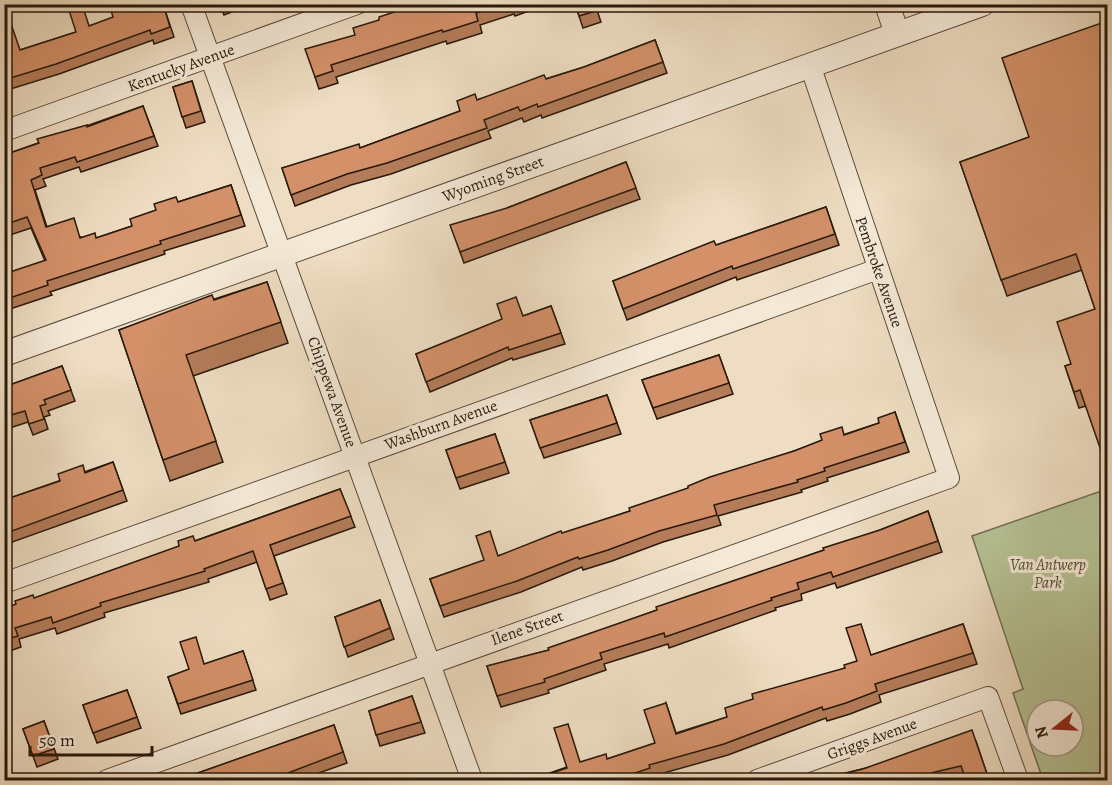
<svg xmlns="http://www.w3.org/2000/svg" width="1112" height="785" viewBox="0 0 1112 785" font-family="Alegreya,serif">
  <style>
    .green { fill: #b6c295; stroke: #6f6e50; stroke-width: 1.5; fill-rule: evenodd }
    .lines { fill: none; stroke-linecap: round; stroke-linejoin: round }
    .minor-casing { stroke: #5a4a39; stroke-width: 22 }
    .tertiary-casing { stroke: #5a4a39; stroke-width: 26 }
    .minor { stroke: #f4e9d7; stroke-width: 20 }
    .tertiary { stroke: #f4e9d7; stroke-width: 24 }
    .wall { fill: #b57c5a; stroke: #28190b; stroke-width: 1.5 }
    .building { fill: #d39069; stroke: #28190b; stroke-width: 1.5 }
    .labels { text-anchor: middle; dominant-baseline: central; stroke-width: 6; stroke-linejoin: round; paint-order: stroke }
    .street-label { font-size: 16px; fill: #28190b; stroke: #f4e9d7 }
    .park-label { font-size: 16px; font-style: italic; fill: #534c34; stroke: #f4e9d7 }
  </style>
  <rect width="100%" height="100%" fill="#eeddc2"/>
  <filter id="stains"><feTurbulence type="fractalNoise" baseFrequency=".00333" numOctaves="4"/><feColorMatrix values="0 0 0 0 .2 0 0 0 0 .09 0 0 0 0 .02 0 0 0 .5 -.17"/></filter>
  <radialGradient id="worn" r=".72"><stop offset=".6" stop-color="#630" stop-opacity="0"/><stop offset="1" stop-color="#630" stop-opacity=".3"/></radialGradient>
  <path class="green" d="M1107,489v291h-64l-30,-87 10,-4 -51,-153zM1037,710h36v36h-36z"/>
  <g class="lines">
    <g class="minor-casing">
      <g id="minor">
        <polyline points="191,4 472,780"/>
        <polyline points="4,131 357,4"/>
        <polyline points="4,583 878,269"/>
        <polyline points="107,780 949,478 810,65"/>
        <polyline points="757,780 988,697 1018,780"/>
      </g>
    </g>
    <g class="tertiary-casing">
      <g id="tertiary">
        <polyline points="887,4 897,34"/>
        <polyline points="4,354 982,4"/>
      </g>
    </g>
    <use href="#minor" class="minor"/>
    <use href="#tertiary" class="tertiary"/>
  </g>
  <g class="wall">
    <polygon points="163,4 174,37 154,44 153,40 59,74 4,91 4,13 20,50 76,32 89,26"/>
    <polygon points="220,4 252,4 224,15"/>
    <polygon points="418,4 548,4 515,16 514,14 480,25 482,33 447,44 446,41 336,77 338,83 319,89 315,77 355,35 379,20"/>
    <polygon points="575,4 595,4 601,22 583,28"/>
    <polygon points="1107,21 1107,468 1086,406 1079,408 1065,366 1071,364 1095,309 1082,270 1007,296 960,162 1029,137"/>
    <polygon points="655,40 667,73 542,118 541,115 524,122 522,118 488,131 491,138 391,174 351,185 295,206 282,168 360,148 460,111 477,100 584,67"/>
    <polygon points="192,81 205,122 186,128 173,87"/>
    <polygon points="143,106 158,146 81,172 79,167 43,179 46,186 35,190 47,227 81,237 96,238 132,226 156,210 178,202 231,185 245,226 164,251 165,254 50,292 52,295 4,311 4,274 45,261 31,228 4,237 4,155"/>
    <polygon points="626,162 640,199 464,263 460,252 507,208"/>
    <polygon points="826,207 839,245 737,280 736,277 627,320 613,281"/>
    <polygon points="267,282 288,343 193,376 223,462 170,481 119,330"/>
    <polygon points="551,306 565,344 513,360 512,358 430,392 416,354"/>
    <polygon points="719,355 733,394 657,419 642,380"/>
    <polygon points="62,366 75,401 48,411 50,415 44,417 48,429 33,435 28,422 4,430 4,387"/>
    <polygon points="607,395 621,434 544,458 530,420"/>
    <polygon points="895,412 909,452 827,478 828,481 801,490 802,492 718,516 721,525 663,542 612,561 583,570 582,567 521,592 444,617 430,579 630,511 794,451 879,423"/>
    <polygon points="495,434 509,473 460,489 446,450"/>
    <polygon points="113,462 127,501 4,545 4,500"/>
    <polygon points="340,489 355,527 274,556 287,594 270,600 257,562 208,579 209,582 104,613 105,617 57,634 55,628 19,639 21,647 4,653 4,609"/>
    <polygon points="928,511 942,552 837,588 835,583 801,594 802,600 775,608 776,610 669,648 668,644 604,664 606,670 548,690 549,693 501,707 487,666 549,650 657,610 824,550 880,530"/>
    <polygon points="380,600 394,639 348,657 335,617"/>
    <polygon points="963,624 977,664 879,695 881,702 850,714 827,721 826,718 728,755 653,776 654,779 650,780 530,780 581,762 607,759 655,743 666,703 676,733 727,717 845,668 857,661 872,655"/>
    <polygon points="243,651 256,690 181,714 168,677"/>
    <polygon points="127,690 141,728 97,743 83,705"/>
    <polygon points="412,696 425,733 380,746 369,711"/>
    <polygon points="44,721 58,759 37,767 23,729"/>
    <polygon points="334,725 347,763 299,780 178,780"/>
    <polygon points="976,741 989,780 966,780 965,776 948,780 817,780"/>
  </g>
  <g class="building">
    <polygon points="67,4 82,4 89,26 113,17 109,4 163,4 170,27 151,34 150,30 56,64 4,80 4,13 7,12 20,50 76,32"/>
    <polygon points="418,4 502,4 476,13 478,21 443,32 442,30 331,65 333,71 315,77 305,49 355,35 353,28 379,20 379,17"/>
    <polygon points="575,4 594,4 596,11 579,16"/>
    <polygon points="1107,21 1107,461 1105,462 1080,390 1074,392 1065,366 1071,364 1057,322 1095,309 1076,254 1001,280 960,162 1029,137 1002,58"/>
    <polygon points="655,40 663,62 538,107 537,104 520,111 518,107 484,120 487,128 387,163 347,174 291,195 282,168 359,144 360,148 460,111 457,101 475,94 477,100 544,75 546,79 584,67"/>
    <polygon points="192,81 201,111 182,117 173,87"/>
    <polygon points="143,106 154,136 77,162 75,157 40,168 42,175 31,180 46,227 74,218 80,238 95,233 96,238 132,226 130,219 156,210 154,204 176,197 178,202 231,185 241,215 160,241 161,244 47,281 48,285 4,300 4,274 46,260 27,217 4,225 4,155 39,143 37,139 87,125 87,127"/>
    <polygon points="626,162 636,188 460,252 450,225 507,208"/>
    <polygon points="826,207 835,234 733,269 732,266 623,309 613,281 714,241 716,245"/>
    <polygon points="267,282 281,322 186,355 216,441 163,460 119,330 212,295 214,300"/>
    <polygon points="516,297 523,316 551,306 561,333 509,350 508,347 426,382 416,354 502,319 497,304"/>
    <polygon points="719,355 729,383 653,408 642,380"/>
    <polygon points="62,366 71,390 44,400 46,404 40,406 44,419 29,424 25,411 4,417 4,387"/>
    <polygon points="607,395 617,423 540,448 530,420"/>
    <polygon points="895,412 905,442 824,468 825,471 797,480 798,482 714,505 717,515 659,531 608,550 579,559 578,557 517,581 440,606 430,579 484,560 476,536 490,531 498,556 561,531 562,533 630,511 629,508 688,488 688,486 710,477 794,451 822,440 820,434 842,427 844,435 879,423 878,418"/>
    <polygon points="495,434 505,462 456,478 446,450"/>
    <polygon points="113,462 123,490 4,534 4,500 60,481 58,474 83,465 85,473"/>
    <polygon points="340,489 351,516 270,545 283,583 266,589 253,551 204,569 205,571 100,603 101,606 53,623 51,617 15,628 18,636 4,640 4,609 16,604 15,601 33,595 34,598 179,546 178,541 193,536 195,541"/>
    <polygon points="928,511 938,541 833,577 831,572 797,583 799,589 771,598 772,600 665,637 664,633 600,653 602,659 544,679 545,682 497,696 487,666 549,650 548,648 657,610 656,607 824,550 823,548 880,530"/>
    <polygon points="380,600 390,628 344,647 335,617"/>
    <polygon points="861,624 871,655 963,624 973,653 875,684 877,691 846,703 823,710 822,707 724,744 649,765 650,768 614,780 530,780 567,768 554,728 568,724 580,762 606,754 607,759 655,743 644,710 666,703 676,734 727,717 725,708 753,699 752,694 845,668 844,665 857,661 846,628"/>
    <polygon points="196,637 204,664 243,651 253,680 178,704 168,677 189,669 180,642"/>
    <polygon points="127,690 137,717 93,733 83,705"/>
    <polygon points="412,696 421,722 376,735 369,711"/>
    <polygon points="44,721 54,749 33,756 23,729"/>
    <polygon points="334,725 343,752 288,773 290,778 284,780 178,780"/>
    <polygon points="972,730 987,774 966,780 961,766 935,772 911,780 817,780 863,769"/>
  </g>
  <g class="labels">
    <g class="street-label">
      <text transform="translate(181 68) rotate(-20)">Kentucky Avenue</text>
      <text transform="translate(493 179) rotate(-20)">Wyoming Street</text>
      <text transform="translate(879 272) rotate(71)">Pembroke Avenue</text>
      <text transform="translate(332 392) rotate(70)">Chippewa Avenue</text>
      <text transform="translate(441 425) rotate(-20)">Washburn Avenue</text>
      <text transform="translate(527 628) rotate(-20)">Ilene Street</text>
      <text transform="translate(872 739) rotate(-20)">Griggs Avenue</text>
    </g>
    <g class="park-label">
      <text x="1048" y="565">Van Antwerp<tspan x="1048" dy="18">Park</tspan></text>
    </g>
  </g>
  <rect width="1112" height="785" fill="none" stroke="#eeddc2" stroke-width="24"/>
  <rect x="6" y="6" width="1100" height="773" fill="none" stroke="#28190b" stroke-width="3"/>
  <rect x="12" y="12" width="1088" height="761" fill="none" stroke="#28190b" stroke-width="1.5"/>
  <g transform="translate(1055 728) rotate(252)"><circle r="28" fill="#f4e9d7" stroke="#a29685" stroke-width="1.5"/>
  <path d="M0-4.5L10 22L0 15L-10 22Z" fill="#8f2418"/>
  <text y="-9" font-size="16" font-weight="bold" text-anchor="middle" fill="#28190b">N</text>
  </g>
  <path d="M30 746v9h122v-9" fill="none" stroke="#28190b" stroke-width="3"/>
  <text x="39" y="746" font-size="18" fill="#28190b" stroke="#f4e9d7" stroke-width="4.5" paint-order="stroke">50 m</text>
  <rect width="100%" height="100%" filter="url(#stains)"/>
  <rect width="100%" height="100%" fill="url(#worn)"/>
</svg>
